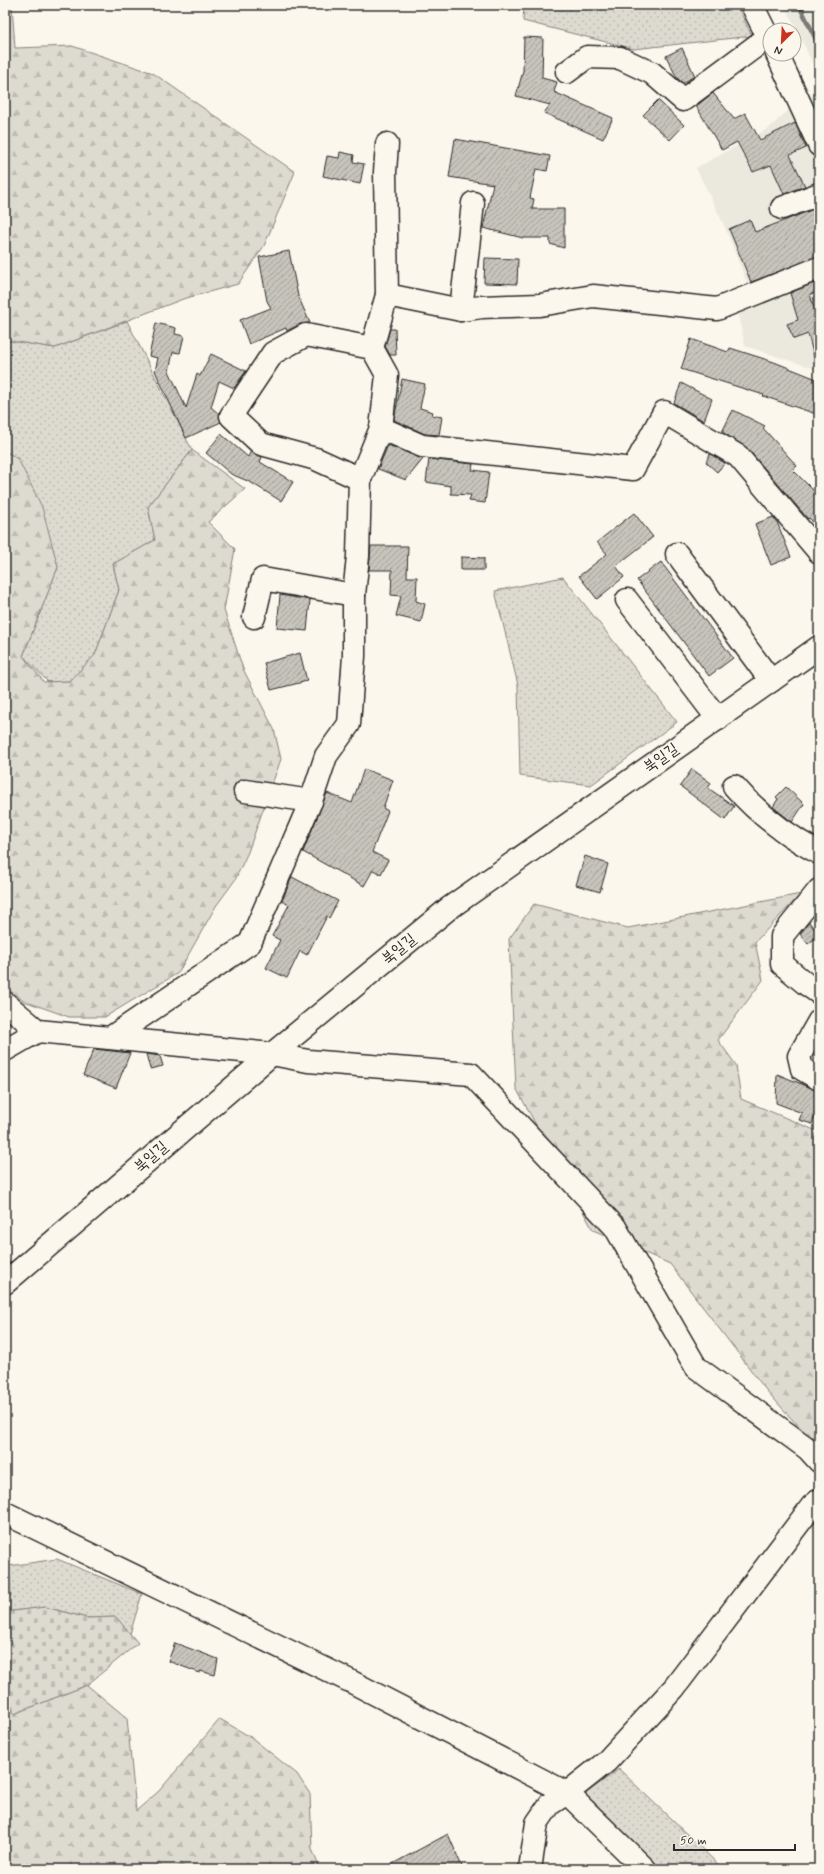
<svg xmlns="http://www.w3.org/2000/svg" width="824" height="1874" viewBox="0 0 824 1874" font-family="Mynerve,'Poor Story',sans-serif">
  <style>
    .built { fill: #ebe8de }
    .green { fill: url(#green-dots); stroke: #84827e }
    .forest { fill: url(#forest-firs); stroke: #84827e }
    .cemetery { fill: url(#cemetery-stones); stroke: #84827e }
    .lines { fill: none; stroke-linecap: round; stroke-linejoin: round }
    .stream { stroke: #7b7a75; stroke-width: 5 }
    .building { fill: url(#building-hatch); stroke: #2b2b2b }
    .minor-casing { stroke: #2b2b2b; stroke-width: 25 }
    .minor { stroke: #fbf7ec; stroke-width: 22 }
    .labels { text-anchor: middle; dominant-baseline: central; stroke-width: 3; stroke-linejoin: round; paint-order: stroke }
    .street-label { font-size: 16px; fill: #2b2b2b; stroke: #fbf7ec }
  </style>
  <defs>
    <pattern id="green-dots" width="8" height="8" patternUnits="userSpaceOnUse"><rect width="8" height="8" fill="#dddad0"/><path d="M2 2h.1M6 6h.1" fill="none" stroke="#bebbb3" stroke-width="1.8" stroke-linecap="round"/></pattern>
    <pattern id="forest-firs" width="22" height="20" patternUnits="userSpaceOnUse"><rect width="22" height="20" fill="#dddad0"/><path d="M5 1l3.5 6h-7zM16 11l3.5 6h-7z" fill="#bebbb3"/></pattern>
    <pattern id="cemetery-stones" width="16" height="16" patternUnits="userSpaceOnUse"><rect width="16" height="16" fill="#dddad0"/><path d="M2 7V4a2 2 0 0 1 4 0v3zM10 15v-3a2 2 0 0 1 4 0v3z" fill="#bebbb3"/></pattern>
    <pattern id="building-hatch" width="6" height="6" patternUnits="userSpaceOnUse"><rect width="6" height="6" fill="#c7c4bc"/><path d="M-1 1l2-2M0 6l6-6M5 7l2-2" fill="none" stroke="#a29f99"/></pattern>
  </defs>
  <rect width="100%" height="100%" fill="#fbf7ec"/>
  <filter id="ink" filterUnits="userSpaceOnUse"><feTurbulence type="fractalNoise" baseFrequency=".025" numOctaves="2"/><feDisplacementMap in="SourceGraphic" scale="8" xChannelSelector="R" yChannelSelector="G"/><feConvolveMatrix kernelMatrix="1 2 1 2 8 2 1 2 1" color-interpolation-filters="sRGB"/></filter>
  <g filter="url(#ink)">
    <g class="built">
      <polygon points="784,5 819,5 819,79 799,33"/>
      <polygon points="793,106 819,159 819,370 745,346 737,310 749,288 724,225 696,168 769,128"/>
    </g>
    <g class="green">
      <polygon points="524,5 737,5 752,36 634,49 523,21"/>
      <polygon points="127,321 192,450 148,507 155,540 113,564 119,590 95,655 70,681 48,682 23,656 58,567 18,459 5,451 5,340 55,348"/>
      <polygon points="563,577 677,722 591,785 520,776 518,685 495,591"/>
      <polygon points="57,1559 142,1594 130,1634 116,1617 87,1618 45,1607 5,1612 5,1597 11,1596 9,1566"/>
      <polygon points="619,1769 723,1869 661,1869 584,1795"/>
    </g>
    <g class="forest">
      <polygon points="5,5 12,5 15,48 72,46 153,73 295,172 264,246 238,284 183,299 55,348 5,340"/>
      <polygon points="192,450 245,489 208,522 235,549 224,610 243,669 274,729 281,759 248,852 235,880 216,906 178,973 105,1017 69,1017 24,1001 5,987 5,451 18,459 42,507 58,567 23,656 44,682 70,681 95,655 119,590 113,564 155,540 148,507"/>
      <polygon points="801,894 755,942 763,980 718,1040 736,1065 741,1099 819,1132 819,1444 798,1426 766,1390 670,1264 593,1230 516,1088 509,939 534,904 628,928"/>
      <polygon points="87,1685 127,1718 136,1811 159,1791 220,1719 252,1738 297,1774 310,1794 312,1849 320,1869 5,1869 5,1693 14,1714"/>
    </g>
    <polygon class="cemetery" points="45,1607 87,1618 116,1617 138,1643 87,1685 14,1714 5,1693 5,1612"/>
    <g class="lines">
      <polyline class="stream" points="799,5 819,45"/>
    </g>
    <g class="building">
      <polygon points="524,37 543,38 542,78 557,82 554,92 613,118 603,139 544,113 550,105 516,96 523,71"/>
      <polygon points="682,48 695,76 683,83 677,78 666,56"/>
      <polygon points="713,93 734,119 745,113 760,140 795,123 806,148 790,155 805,186 784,194 771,165 753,172 737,142 722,150 696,106"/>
      <polygon points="658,100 684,125 670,140 643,115"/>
      <polygon points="455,139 550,156 547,171 536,169 530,198 534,199 532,209 564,209 564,248 550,244 550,238 523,238 483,228 493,184 449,177"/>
      <polygon points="340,152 354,155 353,162 364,164 360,184 323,176 327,156 339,158"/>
      <polygon points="819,207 819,256 751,282 729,229 750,220 755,232"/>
      <polygon points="289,251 298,296 310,323 300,324 287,331 286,328 249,344 240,320 271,308 267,301 259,257"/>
      <polygon points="485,258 518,259 517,284 484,283"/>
      <polygon points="819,281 819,292 810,294 819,326 819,360 815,361 808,334 794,339 787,324 798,320 790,293"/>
      <polygon points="156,323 176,328 175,334 184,336 180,353 173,352 169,371 186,408 197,374 200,376 211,354 246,371 234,388 219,381 211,407 219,414 221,422 186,438 155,371 158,358 149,356"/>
      <polygon points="390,329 395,329 396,355 390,355 385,346"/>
      <polygon points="691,339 728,352 730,348 774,362 819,380 819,415 763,396 764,395 681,369"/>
      <polygon points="402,379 425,384 420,408 433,412 432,415 442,417 439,435 425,434 394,420"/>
      <polygon points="681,383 712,399 704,421 674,403"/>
      <polygon points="733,410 765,426 763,428 797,466 793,470 819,496 819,528 809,518 808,519 747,448 722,432"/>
      <polygon points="221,434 248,457 251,451 262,457 260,462 293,482 281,501 250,482 231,474 206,453"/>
      <polygon points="388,445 423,459 406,480 378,469"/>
      <polygon points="710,454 725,463 717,472 706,462"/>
      <polygon points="429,459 473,464 472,470 489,472 485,503 469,501 471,495 451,494 451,486 426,482"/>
      <polygon points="634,513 653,537 616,566 624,577 597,599 579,576 607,554 597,542"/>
      <polygon points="773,517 777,522 791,557 771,565 755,524"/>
      <polygon points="371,546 408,546 407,577 417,577 416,601 425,604 421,622 396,616 401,596 391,595 392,570 369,570"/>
      <polygon points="461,557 484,558 484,570 461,570"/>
      <polygon points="661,562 733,658 709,676 637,580"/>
      <polygon points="280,595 310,600 307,631 277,628"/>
      <polygon points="300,653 307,681 271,690 264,663"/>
      <polygon points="364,769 393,780 383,808 388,811 372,852 388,860 381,874 373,870 364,886 303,852 327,793 352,803"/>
      <polygon points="692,769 711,783 708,788 734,806 725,820 680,786"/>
      <polygon points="786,787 804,804 792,822 773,807 778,799 776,797"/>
      <polygon points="585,856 608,864 600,892 576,885"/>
      <polygon points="292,877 338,901 329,918 327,916 307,955 300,951 287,978 266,968 280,940 272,936 289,905 282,901"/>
      <polygon points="809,922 819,935 808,944 800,934"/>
      <polygon points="94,1049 130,1053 116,1088 83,1075"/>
      <polygon points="146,1054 160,1056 163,1066 150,1069"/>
      <polygon points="777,1074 819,1091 819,1120 814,1118 812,1124 799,1120 802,1113 776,1103"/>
      <polygon points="175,1643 218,1659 215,1675 200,1671 200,1673 168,1661"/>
      <polygon points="448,1834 463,1869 383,1869"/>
    </g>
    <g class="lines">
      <g class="minor-casing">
        <g id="minor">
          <polyline points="752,5 770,41"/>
          <polyline points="777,54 819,145"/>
          <polyline points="567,72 587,57 620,58 652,73 683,100 768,37"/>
          <polyline points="782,208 819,194"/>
          <polyline points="387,295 461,310 482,307 540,305 593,296 717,309 819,268"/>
          <polyline points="461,310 473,203"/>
          <polyline points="372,348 387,295 385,172 387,144"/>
          <polyline points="360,479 316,459 261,444 231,416 273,353 306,335 372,348 387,375 381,428"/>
          <polyline points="677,554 771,681"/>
          <polyline points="354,595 358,556 360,479 381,428 422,446 633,469 664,412 738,456 819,552"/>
          <polyline points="627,600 718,719"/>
          <path d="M734,786c24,28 52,49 85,67"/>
          <polyline points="245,791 311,801"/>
          <polyline points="819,890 782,936 782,964 806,984 819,993"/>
          <polyline points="5,1003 38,1031 272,1054 308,1061 471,1074 615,1227 696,1367 808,1449 819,1461"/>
          <polyline points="819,1021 799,1056 802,1069 819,1079"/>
          <polyline points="110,1038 250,943 311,801 326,756 349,724 354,656 354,595 263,579 254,617"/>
          <polyline points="5,1050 38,1031"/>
          <polyline points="5,1283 272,1054 448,909 819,647"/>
          <polyline points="5,1513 350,1681 567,1793 645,1869"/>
          <polyline points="530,1869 537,1823 550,1804 567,1793 606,1762 674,1688 812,1506 819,1500"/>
        </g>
      </g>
      <use href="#minor" class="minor"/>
    </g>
  </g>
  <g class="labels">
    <g class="street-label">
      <text transform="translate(661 758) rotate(-35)">북일길</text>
      <text transform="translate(399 949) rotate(-39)">북일길</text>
      <text transform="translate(151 1157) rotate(-41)">북일길</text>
    </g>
  </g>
  <rect width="824" height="1874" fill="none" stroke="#fbf7ec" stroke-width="20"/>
  <rect x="10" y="10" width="804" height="1854" fill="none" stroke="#2b2b2b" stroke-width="1.5" filter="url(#ink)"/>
  <g transform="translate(782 42) rotate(204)"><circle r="19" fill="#fbf7ec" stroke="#a8a59f"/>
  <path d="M0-3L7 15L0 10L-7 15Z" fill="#c8321e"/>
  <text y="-6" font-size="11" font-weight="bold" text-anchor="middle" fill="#2b2b2b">N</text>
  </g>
  <path d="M674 1844v6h121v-6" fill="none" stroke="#2b2b2b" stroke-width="2"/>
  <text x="680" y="1844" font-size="12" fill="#2b2b2b" stroke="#fbf7ec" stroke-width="3" paint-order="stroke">50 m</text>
</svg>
